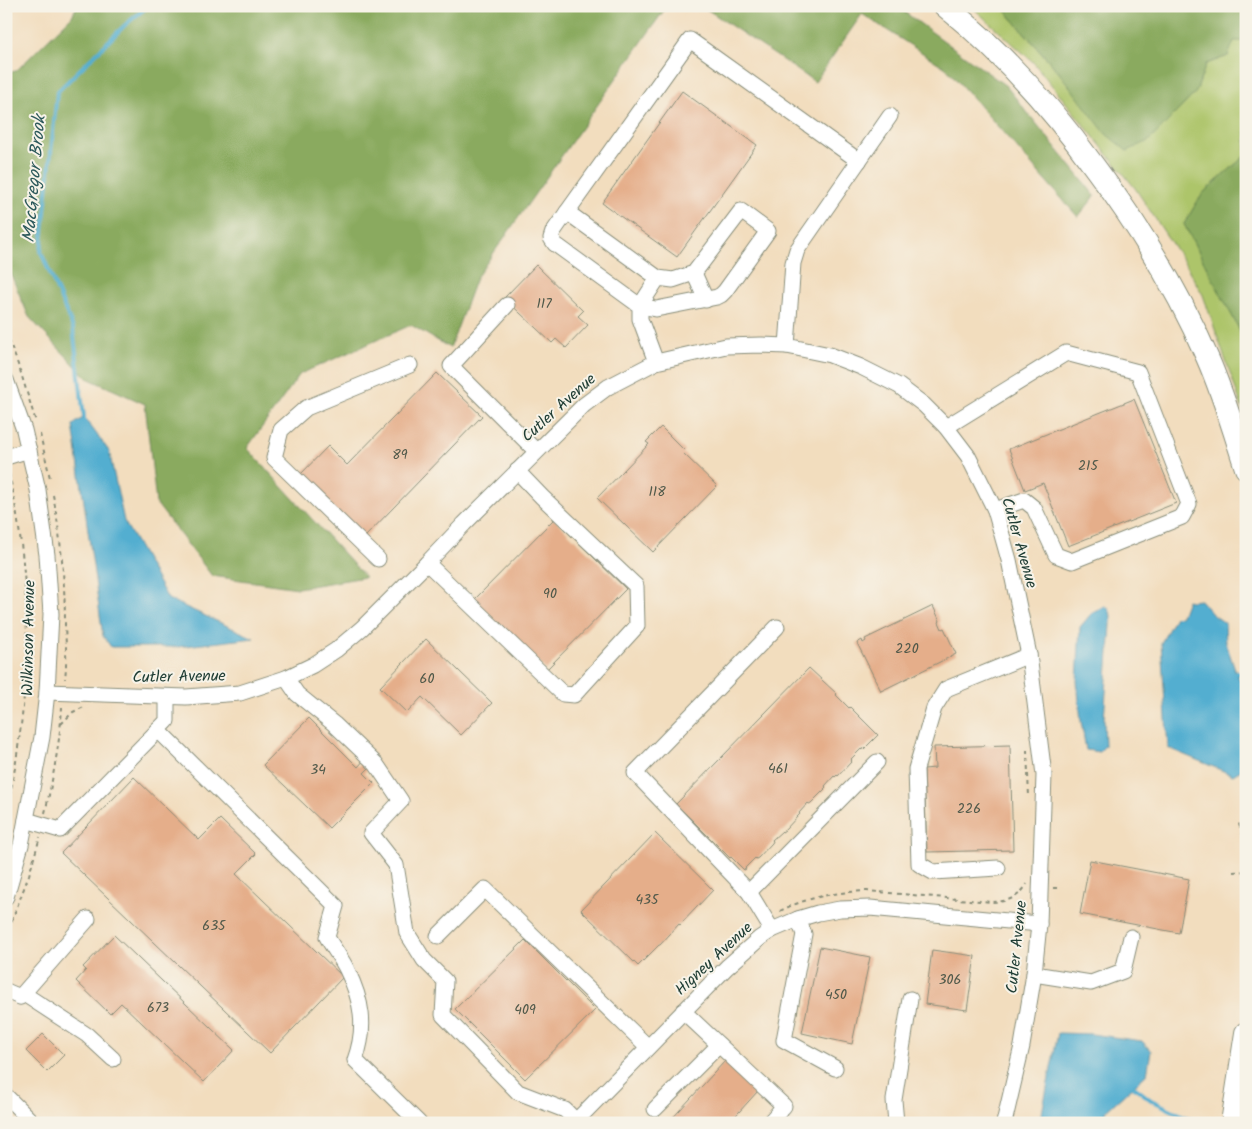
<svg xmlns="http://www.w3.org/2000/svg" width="1252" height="1129" viewBox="0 0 1252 1129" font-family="Kalam,sans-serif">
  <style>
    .green { fill: #adc56a; stroke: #66814f }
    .forest { fill: #8aaa5e; stroke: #547449 }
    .water { fill: #53aed0; stroke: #397682 }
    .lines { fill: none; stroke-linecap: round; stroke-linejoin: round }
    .stream { stroke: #53aed0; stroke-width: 4 }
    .building { fill: #e5ae8a }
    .minor-casing { stroke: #888d79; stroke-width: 17 }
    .highway-casing { stroke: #888d79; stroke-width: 24 }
    .path { stroke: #888d79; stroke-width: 2; stroke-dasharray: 4 4; stroke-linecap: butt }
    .minor { stroke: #fff; stroke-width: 15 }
    .highway { stroke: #fff; stroke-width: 22 }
    .labels { text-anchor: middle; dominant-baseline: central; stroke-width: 4; stroke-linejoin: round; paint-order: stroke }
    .number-label { font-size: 14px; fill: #50594a }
    .street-label { font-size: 16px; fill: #1f3d34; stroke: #f7f3e8 }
    .water-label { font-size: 18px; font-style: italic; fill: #2c595b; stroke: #f7f3e8 }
  </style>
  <rect width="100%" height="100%" fill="#f7f3e8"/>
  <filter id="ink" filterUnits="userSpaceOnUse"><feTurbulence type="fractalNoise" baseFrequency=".02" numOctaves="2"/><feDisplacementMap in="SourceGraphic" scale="10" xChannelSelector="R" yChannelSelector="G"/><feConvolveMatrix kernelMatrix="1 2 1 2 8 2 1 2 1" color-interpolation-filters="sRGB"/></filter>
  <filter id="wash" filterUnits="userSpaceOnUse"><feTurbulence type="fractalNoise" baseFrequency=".0096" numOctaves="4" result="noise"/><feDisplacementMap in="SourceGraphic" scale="20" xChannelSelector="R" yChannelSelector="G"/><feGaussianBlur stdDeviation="1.12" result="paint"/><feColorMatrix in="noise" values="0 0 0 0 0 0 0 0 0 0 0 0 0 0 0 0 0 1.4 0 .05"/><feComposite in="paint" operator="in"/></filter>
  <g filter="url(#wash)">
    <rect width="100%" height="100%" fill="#f2ddbe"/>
    <polygon class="green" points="971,6 1003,6 1009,15 1127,151 1134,147 1170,119 1196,92 1206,64 1228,56 1233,40 1246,41 1246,155 1202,194 1184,224 1238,327 1246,347 1246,419 1203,295 1186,265 1135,188 1033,62"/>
    <g class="forest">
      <polygon points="77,6 667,6 476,278 450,348 411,325 300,374 247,448 365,577 298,588 212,576 156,503 145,404 87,378 29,317 6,263 6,73 16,71 72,16"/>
      <polygon points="702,6 896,6 1006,86 1095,196 1078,217 946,68 862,14 815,82"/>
      <polygon points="1003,6 1246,6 1246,41 1234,41 1228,56 1206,64 1196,92 1149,141 1127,151 1106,134 1057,70 1009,15"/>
      <polygon points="1246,155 1246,347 1238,327 1184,224 1202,194"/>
    </g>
    <g class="water">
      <polygon points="84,417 109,451 124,521 168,599 254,638 177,647 111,647 103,636 73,425"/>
      <polygon points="1187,600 1191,601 1200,600 1212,614 1225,623 1226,643 1236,673 1246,690 1246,767 1233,775 1168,748 1161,643 1175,617 1181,616"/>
      <path d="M1105,606c7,3 6,12 6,19l-7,94 1,27 -6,6 -13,-2 -5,-29 -4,-40 3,-54 11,-13z"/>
      <polygon points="1058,1033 1091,1034 1142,1041 1151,1051 1147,1074 1106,1111 1107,1123 1040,1123"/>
    </g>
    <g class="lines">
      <g class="stream">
        <polyline points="84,417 73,328 41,252 57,92 125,25 148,6"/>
        <polyline points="1236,673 1246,674"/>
        <polyline points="1133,1086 1151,1100 1198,1123"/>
      </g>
    </g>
    <g id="blocks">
      <g class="building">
        <polygon points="682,91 757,145 677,257 602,203"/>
        <polygon points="536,265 583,311 578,316 588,325 566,348 556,339 552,343 504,298"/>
        <polygon points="437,373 482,416 364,538 299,476 328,446 347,465"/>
        <polygon points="1134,399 1176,503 1068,546 1043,483 1025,490 1009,449"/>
        <polygon points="661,427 685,451 683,453 717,486 653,552 597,498 649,444 646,442"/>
        <polygon points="554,519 626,589 546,670 474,600"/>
        <polygon points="933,606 940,621 939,622 942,629 944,628 956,654 881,691 857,643 862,640 863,643 866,641 865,639"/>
        <polygon points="426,639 492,703 461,735 422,697 407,713 380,687"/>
        <polygon points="809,668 837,694 836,695 849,708 850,707 878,735 864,749 863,748 862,750 861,749 851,759 852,760 850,762 851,762 838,776 837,775 835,777 834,776 825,786 826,787 824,789 825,789 811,803 809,804 808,803 799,813 800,814 798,816 785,830 782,832 782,831 772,840 773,841 772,843 758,858 756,859 755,858 745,868 746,869 744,870 731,857 730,858 676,804"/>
        <polygon points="309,718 358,767 365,759 371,766 364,773 374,783 329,828 263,765"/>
        <polygon points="1010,745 1013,850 927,852 924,769 935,768 934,747"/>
        <polygon points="134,777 199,840 220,819 256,854 236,874 343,977 270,1053 61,853"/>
        <polygon points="655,833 713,890 680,925 679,924 660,945 659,945 638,966 581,910"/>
        <polygon points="1090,860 1189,879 1179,933 1080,914"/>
        <polygon points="114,935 234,1050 204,1082 121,1003 110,1014 76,981 86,970 83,967"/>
        <polygon points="525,940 595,1010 525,1079 455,1009"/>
        <polygon points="820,947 870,957 852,1044 802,1033"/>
        <polygon points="932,950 975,956 967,1010 925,1004"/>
        <polygon points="43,1034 64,1055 47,1072 26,1051"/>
        <polygon points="725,1061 758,1091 729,1123 668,1123"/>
      </g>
    </g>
  </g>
  <g filter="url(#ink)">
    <use href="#blocks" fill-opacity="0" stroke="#888d79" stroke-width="1"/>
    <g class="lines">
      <g class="minor-casing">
        <g id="minor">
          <polyline points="567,212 658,278 673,280 694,273 741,211 768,231 725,291 721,295 717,297 656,309 640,306 658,278"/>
          <polyline points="694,273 706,300"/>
          <polyline points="507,305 451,366 536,451"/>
          <polyline points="787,346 793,263 797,250 890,116"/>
          <polyline points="656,362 640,319 640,306 555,244 551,238 553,232 567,212 690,40 859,161"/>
          <polyline points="6,380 24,430 38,490 47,555 51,614 47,692 42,737 21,845 6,897"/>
          <polyline points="946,427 1066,353 1138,372 1189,504 1182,517 1072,561 1056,555 1034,508 1024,500 995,510"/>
          <polyline points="6,457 29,450"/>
          <polyline points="378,559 274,458 281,430 306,408 410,365"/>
          <polyline points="427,563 563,694 574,695 637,626 636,586 542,497 517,471"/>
          <polyline points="286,678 297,694 334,724 376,764 401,801 371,833 396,865 407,933 424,960 445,981 443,1015 518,1092 565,1110 576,1121"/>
          <polyline points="47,692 186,697 240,693 286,678 313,665 336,650 362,628 427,563 464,524 584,405 608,387 656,362 726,346 761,345 787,346 830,355 861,367 899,386 924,405 946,427 968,456 995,510 1009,560 1029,655 1044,775 1039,924 1034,974 1022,1046 1004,1123"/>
          <path d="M158,730l178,176 -9,31c6,11 15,22 20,33 15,30 20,57 8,90l64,63"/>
          <polyline points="26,820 60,830 167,721 167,697"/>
          <polyline points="998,868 933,872 919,864 916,769 934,708 946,689 1029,655"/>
          <polyline points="749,892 877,762"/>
          <polyline points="798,919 804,934 784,1040 835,1068"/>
          <polyline points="772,930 749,892 635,773 777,627"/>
          <polyline points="438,936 485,889 648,1047"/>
          <polyline points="1034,974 1091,983 1123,971 1131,937"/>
          <polyline points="6,991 20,997 88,919"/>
          <polyline points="24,994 87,1035 113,1059"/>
          <polyline points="683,1011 784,1106 769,1123"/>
          <polyline points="6,1096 33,1123"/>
          <polyline points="655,1109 719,1045"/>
          <polyline points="574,1123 727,967 760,938 772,930 798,919 818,913 840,909 870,908 1039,924"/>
          <polyline points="896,1123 894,1100 910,999"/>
        </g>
      </g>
      <g class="highway-casing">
        <g id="highway">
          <path d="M945,6c58,47 108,103 151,163 44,59 82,121 111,188 16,36 27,74 39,111"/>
          <polyline points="1232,1123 1246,1033"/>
        </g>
      </g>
      <g class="path">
        <polyline points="6,332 20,370 36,422"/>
        <polyline points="40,434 50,478"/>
        <path d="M53,495c8,43 12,87 12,131 1,18 2,35 0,53"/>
        <polyline points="61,724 73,712 84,707"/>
        <polyline points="1027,750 1029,797"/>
        <path d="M6,811c6,-23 10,-47 13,-71 13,-90 9,-183 -11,-271"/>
        <path d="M45,813c8,-35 15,-71 17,-106"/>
        <path d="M1246,821h-3l-4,2c1,7 5,12 7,20"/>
        <polyline points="1233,872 1246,871"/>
        <polyline points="1053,888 1058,888"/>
        <path d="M780,911c27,-14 57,-19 87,-20l125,11c15,0 27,-4 35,-18"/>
        <polyline points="6,936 29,875 40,837"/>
      </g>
      <use href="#minor" class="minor"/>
      <use href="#highway" class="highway"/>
    </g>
  </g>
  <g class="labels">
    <g class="number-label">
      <text x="544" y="304">117</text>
      <text x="400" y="455">89</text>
      <text x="1088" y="466">215</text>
      <text x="657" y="492">118</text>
      <text x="550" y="594">90</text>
      <text x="907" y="649">220</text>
      <text x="427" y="679">60</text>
      <text x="778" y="769">461</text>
      <text x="318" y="770">34</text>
      <text x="969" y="809">226</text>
      <text x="647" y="900">435</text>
      <text x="214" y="926">635</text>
      <text x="950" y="980">306</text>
      <text x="836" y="995">450</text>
      <text x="158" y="1008">673</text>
      <text x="525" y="1010">409</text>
    </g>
    <g class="street-label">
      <text transform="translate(559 408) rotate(-42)">Cutler Avenue</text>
      <text transform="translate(1019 543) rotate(74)">Cutler Avenue</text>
      <text transform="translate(29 638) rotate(-89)">Wilkinson Avenue</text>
      <text transform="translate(179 677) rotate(-1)">Cutler Avenue</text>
      <text transform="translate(1017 947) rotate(-84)">Cutler Avenue</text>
      <text transform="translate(714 959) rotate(-43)">Higney Avenue</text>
    </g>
    <g class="water-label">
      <text transform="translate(35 179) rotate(-85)">MacGregor Brook</text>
    </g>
  </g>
  <rect width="1252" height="1129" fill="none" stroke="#f7f3e8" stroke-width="25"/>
</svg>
